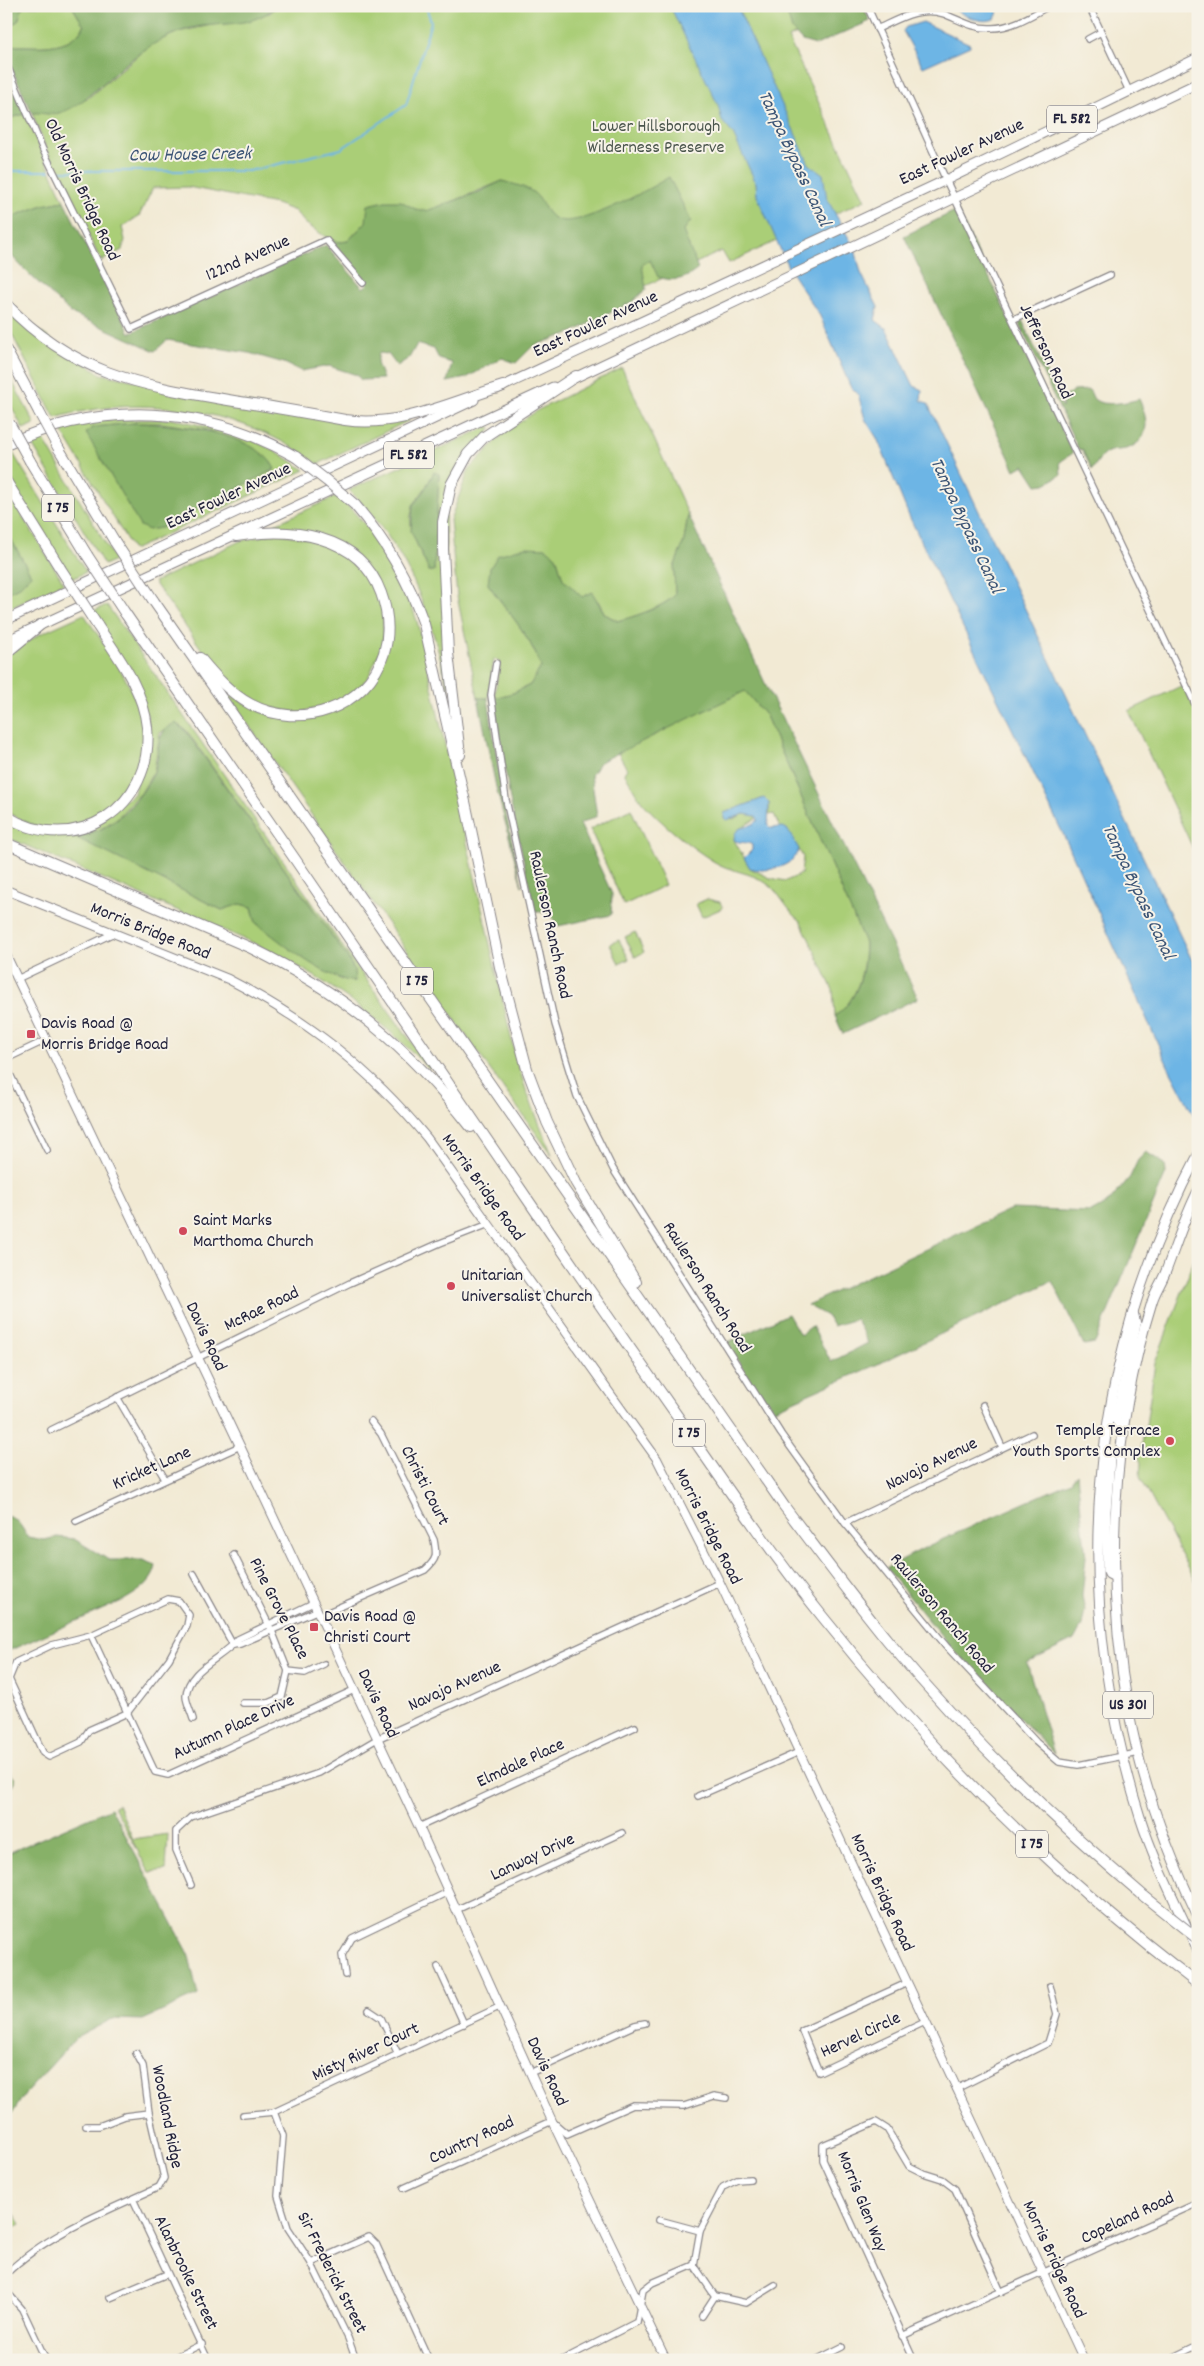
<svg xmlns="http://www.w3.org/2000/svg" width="1204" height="2366" viewBox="0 0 1204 2366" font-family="Dekko,sans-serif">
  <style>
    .green { fill: #aace77; stroke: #667859; fill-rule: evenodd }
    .forest { fill: #87b168; stroke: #546a52 }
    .water { fill: #6db5e5; stroke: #486c90 }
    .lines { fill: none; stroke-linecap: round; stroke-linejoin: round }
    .stream { stroke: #6db5e5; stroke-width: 2 }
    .street-casing { stroke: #8a8688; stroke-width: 8 }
    .secondary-casing { stroke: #8a8688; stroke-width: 10 }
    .primary-casing { stroke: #8a8688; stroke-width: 11 }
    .highway-casing { stroke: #8a8688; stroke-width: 12 }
    .street { stroke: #fff; stroke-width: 5.5 }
    .secondary { stroke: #fff; stroke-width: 8 }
    .primary { stroke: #fff; stroke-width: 9 }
    .highway { stroke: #fff; stroke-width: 10 }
    .highway-bridge-casing { stroke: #8a8688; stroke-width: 12; stroke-linecap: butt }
    .highway-bridge { stroke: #fff; stroke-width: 10 }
    .poi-dot { fill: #d1495b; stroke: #f7f3e8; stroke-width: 2 }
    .labels { text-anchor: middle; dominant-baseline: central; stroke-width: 4; stroke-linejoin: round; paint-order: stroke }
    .shield { fill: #f7f3e8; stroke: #62616f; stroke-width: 1 }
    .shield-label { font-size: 16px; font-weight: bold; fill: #22223b }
    .park-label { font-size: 18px; fill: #4b564d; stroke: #f7f3e8 }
    .street-label { font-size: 18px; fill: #22223b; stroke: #f7f3e8 }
    .poi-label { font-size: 18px; fill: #22223b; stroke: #f7f3e8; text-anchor: start }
    .water-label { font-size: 19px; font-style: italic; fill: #3c5576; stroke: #f7f3e8 }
  </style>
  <rect width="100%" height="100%" fill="#f7f3e8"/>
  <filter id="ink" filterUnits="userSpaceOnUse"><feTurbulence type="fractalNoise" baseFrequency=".02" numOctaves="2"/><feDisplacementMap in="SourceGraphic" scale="10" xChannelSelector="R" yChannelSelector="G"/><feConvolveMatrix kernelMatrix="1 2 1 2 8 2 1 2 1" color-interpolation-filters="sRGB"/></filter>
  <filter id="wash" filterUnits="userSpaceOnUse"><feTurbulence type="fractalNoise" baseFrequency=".0096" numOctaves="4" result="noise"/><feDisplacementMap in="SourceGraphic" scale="20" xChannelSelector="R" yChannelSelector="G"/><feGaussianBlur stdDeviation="1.12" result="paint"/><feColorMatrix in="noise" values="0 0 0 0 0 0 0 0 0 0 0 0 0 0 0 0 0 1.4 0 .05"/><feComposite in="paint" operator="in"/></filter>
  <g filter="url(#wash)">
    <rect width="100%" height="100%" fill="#f2ead4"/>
    <g class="green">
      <path d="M23,6h49l12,20c-12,21 -38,21 -59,20 -8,0 -12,1 -18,-5 0,-10 2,-16 11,-20z"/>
      <polygon points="277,6 857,6 788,38 865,200 729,263 722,251 593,310 546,210 534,193 502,181 437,208 426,211 416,209 366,222 348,241 341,242 330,240 305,223 295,211 276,204 188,187 153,188 139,216 122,227 125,240 122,250 101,261 46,148 32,113 88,98 150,45 178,32 270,13"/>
      <polygon points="25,114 64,201 43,205 6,219 6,119"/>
      <path d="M6,308l95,66 242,48 67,-2 -92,44c-74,-54 -174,-72 -263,-46l-49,-95z"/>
      <path d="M622,368l66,146 -4,27 -10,27 1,27c-11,12 -41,22 -57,26l-13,-7 -7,-13 -16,-3 -19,-19 -7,-23 -68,28c19,27 42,51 53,83l-11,18 -17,8 -19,5 6,-37 -6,-2 -6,39h-10l-21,-102 -7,-76 19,-51 35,-36 34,-23z"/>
      <polygon points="6,370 35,424 23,429 6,396"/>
      <path d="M175,419l66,16 38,18 26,17 -172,80 -73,-122 39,-8zM134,423h27l48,7 66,39 -4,4 -185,-39 8,-7z"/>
      <path d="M489,426l2,2 -46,68 4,196c-21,-84 -38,-139 -100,-202zM439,474l-5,97h-5c-22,-48 -30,-57 10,-97z"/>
      <polygon points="42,437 115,560 104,565 30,441"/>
      <polygon points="11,450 86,572 72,579 13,488 6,473 6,453"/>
      <polygon points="6,490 64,583 6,610 6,594 20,586 31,575 6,530"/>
      <path d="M337,496c40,35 63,75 80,125l98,434 11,35 26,65 -61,-84 -262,-374 2,-2 13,8 71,14 60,-41 14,-66 -38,-60 -78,-21 2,-5z"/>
      <polygon points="277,533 332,544 360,564 383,605 383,644 368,678 343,701 299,713 261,705 227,685 154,582 240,541"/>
      <path d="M107,605l231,335 92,128 -1,1c-50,-52 -107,-93 -173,-125l-250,-107v-18l74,12 54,-37 14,-77 -55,-106zM175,723l11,7 162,228 6,12 -13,10 -46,-28 -39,-29 -4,-16 -12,-3 -18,6 -148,-74 25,-6 18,-12 24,-25 13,-22 6,-38z"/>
      <path d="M84,614c22,34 48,66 58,107 11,44 -19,92 -62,104 -10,3 -25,3 -35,2 -12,0 -27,-10 -39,-15v-156l34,-22z"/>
      <polygon points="1183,685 1198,717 1198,859 1129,711"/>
      <path d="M745,690l21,26 99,227c-1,27 -6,56 -30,73l-2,-26 -33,-70c-14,-10 -20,-28 -34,-37 -15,-11 -36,-11 -53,-22 -24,-15 -51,-37 -70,-58 -8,-9 -12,-21 -19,-30l3,-4 -9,-16zM764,798l5,5v12l5,-1 6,14 7,1 16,28 -2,17 -15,7 -16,-3 -20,-10 -16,-28 5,-11 18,-11 -1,-2 -12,-2 -11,5 -9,-6z"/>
      <polygon points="631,809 665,885 624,905 590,829"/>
      <polygon points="707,899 720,902 723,908 702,917 696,904"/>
      <polygon points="635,932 644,952 635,957 625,937"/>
      <polygon points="619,940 629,959 619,964 610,944"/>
      <polygon points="1198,1250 1198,1585 1140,1477 1141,1463 1139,1457 1146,1425 1155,1363"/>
      <polygon points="118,1804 133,1839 168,1834 166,1870 149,1872 114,1806"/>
      <polygon points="6,2201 21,2224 6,2233"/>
    </g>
    <g class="forest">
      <path d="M6,6h17l-5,15c-9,4 -11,10 -11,20 6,6 10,5 19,5 20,1 46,1 58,-20l-12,-20h205c-31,27 -64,12 -98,26 -28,10 -51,29 -73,49 -16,13 -30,29 -51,33 -8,1 -16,-2 -23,-1l-26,-57z"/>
      <polygon points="785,6 863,6 870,21 816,45 802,41 792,30"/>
      <polygon points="6,71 25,114 6,119"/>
      <path d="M669,177l22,44 -8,10 15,38c-13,11 -24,13 -40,8l-8,-17 -8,5 4,24 -13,12 -60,31 -40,14 -17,17 -14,-5 -36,20 -19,4 5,-19 -13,-4 -5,-10 -17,-5 -8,14 -12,8 -9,-12 -9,-1 -2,10 6,16 -22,1 -4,-5 -28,-9 -28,5 -17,-8 -35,-10 -82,-13 -12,11 -84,-38 -44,-41 -21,-22v-31l37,-14 21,-4 66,132 196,-88 37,43 5,-4 -38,-44 11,2 7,-1 18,-19 2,-17 17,-4h16l16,9 9,1 53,-19 23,-11c10,3 23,5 32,12 9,7 11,21 22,26 22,11 93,-30 113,-42z"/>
      <polygon points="957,210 1073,453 1060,462 1061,475 1045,484 1037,485 1024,465 1015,470 904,236"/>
      <path d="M1022,320l40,87 3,-11 8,-5 16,-1c3,3 3,8 6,10 9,7 35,2 44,-1 8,17 13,38 -8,48 -7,4 -17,2 -23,5 -7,3 -12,12 -16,18l-10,-21 -3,1 -61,-129z"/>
      <path d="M134,423c36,0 124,9 141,46l-114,59 -12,2 -9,-4 -54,-93 8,-6z"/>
      <polygon points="434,472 439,474 434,571 429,571 411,531 413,505 422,494"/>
      <path d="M688,514l76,167 154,317 -75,36 -8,-18c24,-17 30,-46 30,-73l-99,-227 -21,-25 -145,71 -9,13 6,41 -17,8 32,70 -1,21 -53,11 -8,-12 -15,-3 -25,-111 -16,-102 19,-5 17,-8 11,-18c-11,-32 -34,-56 -53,-83l2,-16 8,-13 27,-8 21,1 10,8 7,23 19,18 10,-5 13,22 12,7c17,-4 47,-14 58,-26l-1,-27 10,-27z"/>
      <polygon points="6,530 31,575 20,586 6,594"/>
      <polygon points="478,698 488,698 503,800 522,886 496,787"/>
      <path d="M175,723l10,7 163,228 6,12 1,12c-33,-4 -72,-39 -99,-59l-4,-16 -12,-3 -18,6 -149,-74c8,-2 18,-3 26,-6 22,-10 45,-36 55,-58 8,-21 -2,-38 21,-49z"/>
      <polygon points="1146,1152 1165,1164 1166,1173 1095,1343 1084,1345 1052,1281 878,1364 770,1411 726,1343 788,1314 800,1335 812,1326 831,1362 868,1343 856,1319 833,1326 827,1316 807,1305 1011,1209 1091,1212 1109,1202 1130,1177 1138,1160"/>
      <polygon points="1077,1474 1086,1557 1082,1596 1085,1610 1082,1625 1074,1640 1027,1663 1054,1754 949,1645 886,1568 930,1545 1071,1482"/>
      <path d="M6,1516c13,3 15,11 22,21l16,3 13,-3 17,2 35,21h34l13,5c-2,17 -18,27 -32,35l-118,52z"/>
      <polygon points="6,1767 15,1779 10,1791 6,1793"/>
      <polygon points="111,1808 188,1952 198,1995 143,2020 112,2019 76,2038 24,2095 6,2124 6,1854"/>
    </g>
    <g class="water">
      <polygon points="670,6 737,6 809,164 823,174 827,199 855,249 861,273 878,307 875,320 886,328 914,386 922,390 921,400 928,404 1198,973 1198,1123 1168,1066 1065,838 909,516 877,438 865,419 858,394 850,386 820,316 789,269 757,196 756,183 733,134 722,121 718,105"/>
      <path d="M948,6h50l-1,9 -3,4c-16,6 -32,-6 -46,-13z"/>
      <polygon points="923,22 970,44 970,46 923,67 903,31 906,27"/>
      <path d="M764,798l5,5 -1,22 3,3 12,-1 4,2 12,20c-6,19 -33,24 -49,19l-6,-10 8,-8v-5c-5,-4 -12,-1 -18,-5 0,-17 16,-10 24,-20l-2,-4 -12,-2 -17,6 -3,-2v-5z"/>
    </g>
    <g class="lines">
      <g class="stream">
        <polyline points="6,171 50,171"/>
        <polyline points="55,171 249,171 341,149 406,105 431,22 426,6"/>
      </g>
    </g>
  </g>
  <g filter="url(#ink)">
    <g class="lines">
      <g class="street-casing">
        <g id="street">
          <polyline points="867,6 946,180 1198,710"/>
          <polyline points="1089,6 1129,91"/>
          <path d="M877,29c22,-10 42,-23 67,-15 16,6 29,15 48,14 20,0 40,-13 57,-22"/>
          <polyline points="1088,39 1101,32"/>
          <polyline points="6,63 43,150 131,329 326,240 363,283"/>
          <polyline points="1014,319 1110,275"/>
          <polyline points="496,663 491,695 506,800 555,1024 577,1096 613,1169 781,1434 845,1523 947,1647 1036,1742 1059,1762 1078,1765 1138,1753"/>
          <polyline points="17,979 114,933"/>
          <polyline points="6,1059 46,1040"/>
          <polyline points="6,1066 47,1150"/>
          <polyline points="117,1397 165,1479"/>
          <polyline points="983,1405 1002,1447"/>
          <polyline points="51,1430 350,1283 440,1243 489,1224"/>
          <polyline points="76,1521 240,1446"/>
          <polyline points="845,1523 1032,1434"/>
          <polyline points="234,1555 272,1631 288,1671"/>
          <polyline points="194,1574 233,1645"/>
          <polygon points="168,1599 179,1601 189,1615 187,1626 169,1659 127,1713 89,1730 81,1742 49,1757 43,1753 9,1679 16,1662 52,1645 91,1635"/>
          <path d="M319,1616l106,-46c12,-11 12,-14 9,-30l-53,-106 -10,-13"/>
          <polyline points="91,1635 155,1772 168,1775 354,1690"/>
          <polyline points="233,1645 240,1644 316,1611"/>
          <polyline points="288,1671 305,1673 324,1664"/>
          <polyline points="243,1703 268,1703 282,1697 288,1671"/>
          <path d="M193,1719c-2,-7 -7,-17 -7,-23 2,-28 38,-38 52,-57l75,-36"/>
          <polyline points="698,1796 799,1752"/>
          <polyline points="419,1827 635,1727"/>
          <polyline points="191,1885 176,1850 176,1831 191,1817 319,1773 377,1739 720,1583"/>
          <polyline points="456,1910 622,1833"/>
          <polyline points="438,1967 464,2024"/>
          <polyline points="345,1975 342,1955 352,1938 448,1892"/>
          <polyline points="907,1983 802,2031 819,2072 925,2022"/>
          <polyline points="369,2010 381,2018 398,2054"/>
          <polyline points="530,2073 635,2025 645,2023"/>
          <polyline points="956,2089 1048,2043 1057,2014 1050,1986"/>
          <polyline points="274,2112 283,2136 278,2196 288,2228 311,2263 348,2338 356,2360"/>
          <polyline points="243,2115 274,2112 499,2007"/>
          <polyline points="86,2126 99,2126 125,2116 149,2113"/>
          <polyline points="750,2179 737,2180 723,2187 700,2231 694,2265 715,2296 746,2303 775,2285"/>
          <polyline points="404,2188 552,2121 567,2134 633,2105 684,2106 714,2096 726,2098"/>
          <polyline points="133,2199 208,2360"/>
          <polyline points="659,2220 700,2231"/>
          <polyline points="311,2263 369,2237 376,2244 429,2360"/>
          <path d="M6,2274c40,-40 103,-64 153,-87l5,-9 -15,-65 -6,-47 -7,-13"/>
          <polyline points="6,2291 22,2309 46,2360"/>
          <polyline points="110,2298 167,2274"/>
          <polyline points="702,2316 715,2296"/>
          <polyline points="902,2336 1198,2203"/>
          <polyline points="169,2360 202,2344"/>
          <polyline points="562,2360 637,2322 643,2290 652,2283 694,2265"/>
          <polyline points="816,2360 842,2347"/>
          <polyline points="914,2360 823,2160 823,2145 876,2122 887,2129 909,2166 923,2173 942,2179 955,2189 1001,2292"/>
          <polyline points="1167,2360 1198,2345"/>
        </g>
      </g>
      <g class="secondary-casing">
        <g id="secondary">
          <path d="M6,890l222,89c81,42 141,89 199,159l230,321 63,124 364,777"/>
          <polyline points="6,955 240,1446 419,1827 552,2121 666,2360"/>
        </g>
      </g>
      <g class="primary-casing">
        <g id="primary">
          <polyline points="570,380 1198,83"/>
          <polyline points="497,389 946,180 1198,58"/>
          <polyline points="6,620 474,400"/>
          <polyline points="6,641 553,387"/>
          <path d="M1198,1155c-111,209 -129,438 -58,662 15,47 38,90 58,134"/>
          <path d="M1198,1191c-13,25 -22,54 -32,80 -4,11 -11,20 -14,31 -41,131 -48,276 -23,411 13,71 38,138 69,203"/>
          <polyline points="1124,1433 1116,1420 1136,1324 1133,1312"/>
          <polyline points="1102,1454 1107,1454 1110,1459 1106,1511 1107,1570 1109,1574 1115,1577"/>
        </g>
      </g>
      <g class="highway-casing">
        <g id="highway">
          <path d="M6,304c66,69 132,81 222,96 39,6 78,13 117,20 55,8 106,-18 158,-34"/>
          <polyline points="6,350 39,412"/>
          <path d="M6,445c95,-45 199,-40 290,12"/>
          <polyline points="59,449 115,542"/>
          <polyline points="30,461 87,555"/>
          <polyline points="6,481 60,568"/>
          <path d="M355,505c31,36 53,74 69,119l42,182 34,161 27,102 20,53 29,61 60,99"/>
          <path d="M153,600l631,906c34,45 68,91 104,135 77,93 165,178 257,256"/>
          <path d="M125,613c135,195 270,391 403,587 51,75 103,150 155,224 45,65 89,130 139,192 109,137 236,262 376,368"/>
          <polyline points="6,653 40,625"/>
          <path d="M200,658c15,18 30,35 50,46 50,27 117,4 134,-51 6,-20 4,-41 -3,-60 -22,-60 -91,-66 -145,-57"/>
          <polyline points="460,755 448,653 443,549 443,522 451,485 468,454 484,437 576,376"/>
          <path d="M6,816c69,43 149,-9 141,-89 -4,-39 -29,-70 -50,-102"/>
          <path d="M6,843l245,105c91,44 158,99 220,179"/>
        </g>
      </g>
      <use href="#street" class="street"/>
      <use href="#secondary" class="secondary"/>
      <use href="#primary" class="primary"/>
      <use href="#highway" class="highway"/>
      <g class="highway-bridge-casing">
        <g id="highway-bridge">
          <polyline points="39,412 59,449"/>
          <polyline points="9,423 30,461"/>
          <polyline points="296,457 327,481 355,505"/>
          <polyline points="115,542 153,600"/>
          <polyline points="87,555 125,613"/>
          <polyline points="60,568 97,625"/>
          <polyline points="1145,1897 1198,1939"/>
        </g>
      </g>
      <use href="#highway-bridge" class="highway-bridge"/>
    </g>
  </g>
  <g class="poi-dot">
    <rect x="26" y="1029" width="10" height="10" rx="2.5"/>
    <circle cx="183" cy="1231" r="5"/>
    <circle cx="451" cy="1286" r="5"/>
    <circle cx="1170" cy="1441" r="5"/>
    <rect x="309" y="1622" width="10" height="10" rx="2.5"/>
  </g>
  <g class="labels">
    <g class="shield">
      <rect x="1047" y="105.5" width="50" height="27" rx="4"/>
      <rect x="384" y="441.5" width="50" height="27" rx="4"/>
      <rect x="42" y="494.5" width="32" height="27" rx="4"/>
      <rect x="401" y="967.5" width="32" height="27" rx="4"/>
      <rect x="673" y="1419.5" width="32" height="27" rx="4"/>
      <rect x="1103" y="1691.5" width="50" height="27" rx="4"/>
      <rect x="1016" y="1830.5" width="32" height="27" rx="4"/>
    </g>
    <g class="shield-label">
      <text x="1072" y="119">FL 582</text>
      <text x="409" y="455">FL 582</text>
      <text x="58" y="508">I 75</text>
      <text x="417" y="981">I 75</text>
      <text x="689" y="1433">I 75</text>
      <text x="1128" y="1705">US 301</text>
      <text x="1032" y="1844">I 75</text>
    </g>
    <g class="park-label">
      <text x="656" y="127">Lower Hillsborough<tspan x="656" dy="21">Wilderness Preserve</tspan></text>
    </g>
    <g class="street-label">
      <text transform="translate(962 153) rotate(-25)">East Fowler Avenue</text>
      <text transform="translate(81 190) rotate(65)">Old Morris Bridge Road</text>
      <text transform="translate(248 259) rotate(-24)">122nd Avenue</text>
      <text transform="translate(596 325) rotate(-25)">East Fowler Avenue</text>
      <text transform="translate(1045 352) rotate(65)">Jefferson Road</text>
      <text transform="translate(229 497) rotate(-25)">East Fowler Avenue</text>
      <text transform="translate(549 925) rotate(78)">Raulerson Ranch Road</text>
      <text transform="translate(150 932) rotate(22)">Morris Bridge Road</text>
      <text transform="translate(482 1188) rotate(54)">Morris Bridge Road</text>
      <text transform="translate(706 1288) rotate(58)">Raulerson Ranch Road</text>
      <text transform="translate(262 1310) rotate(-26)">McRae Road</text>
      <text transform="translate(205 1337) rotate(65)">Davis Road</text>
      <text transform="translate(932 1465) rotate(-26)">Navajo Avenue</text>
      <text transform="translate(152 1469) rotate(-24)">Kricket Lane</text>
      <text transform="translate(424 1486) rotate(63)">Christi Court</text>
      <text transform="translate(707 1527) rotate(63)">Morris Bridge Road</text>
      <text transform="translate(278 1609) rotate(63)">Pine Grove Place</text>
      <text transform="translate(941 1614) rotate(50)">Raulerson Ranch Road</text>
      <text transform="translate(455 1687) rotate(-24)">Navajo Avenue</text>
      <text transform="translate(377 1704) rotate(65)">Davis Road</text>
      <text transform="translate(234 1728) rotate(-25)">Autumn Place Drive</text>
      <text transform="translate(521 1764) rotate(-25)">Elmdale Place</text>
      <text transform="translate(533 1858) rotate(-25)">Lanway Drive</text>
      <text transform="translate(881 1893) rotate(65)">Morris Bridge Road</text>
      <text transform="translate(861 2036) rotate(-25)">Hervel Circle</text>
      <text transform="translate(366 2053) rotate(-25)">Misty River Court</text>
      <text transform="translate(546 2072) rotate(65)">Davis Road</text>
      <text transform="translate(166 2117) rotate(79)">Woodland Ridge</text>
      <text transform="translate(472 2141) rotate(-25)">Country Road</text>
      <text transform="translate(861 2202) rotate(68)">Morris Glen Way</text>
      <text transform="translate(1128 2219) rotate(-25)">Copeland Road</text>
      <text transform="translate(1053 2260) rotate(65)">Morris Bridge Road</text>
      <text transform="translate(185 2273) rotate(64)">Alanbrooke Street</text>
      <text transform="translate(331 2273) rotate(63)">Sir Frederick Street</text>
    </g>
    <g class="poi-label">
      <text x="41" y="1024">Davis Road @<tspan x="41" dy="21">Morris Bridge Road</tspan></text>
      <text x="193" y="1221">Saint Marks<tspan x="193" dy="21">Marthoma Church</tspan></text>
      <text x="461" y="1276">Unitarian<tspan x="461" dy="21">Universalist Church</tspan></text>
      <text x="1160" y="1431" text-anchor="end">Temple Terrace<tspan x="1160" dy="21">Youth Sports Complex</tspan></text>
      <text x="324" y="1617">Davis Road @<tspan x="324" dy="21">Christi Court</tspan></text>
    </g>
    <g class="water-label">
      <text transform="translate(190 156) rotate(-1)">Cow House Creek</text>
      <text transform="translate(793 159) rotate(65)">Tampa Bypass Canal</text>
      <text transform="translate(965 526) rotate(65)">Tampa Bypass Canal</text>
      <text transform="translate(1137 892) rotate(65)">Tampa Bypass Canal</text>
    </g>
  </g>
  <rect width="1204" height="2366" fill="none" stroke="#f7f3e8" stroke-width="25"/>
</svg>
